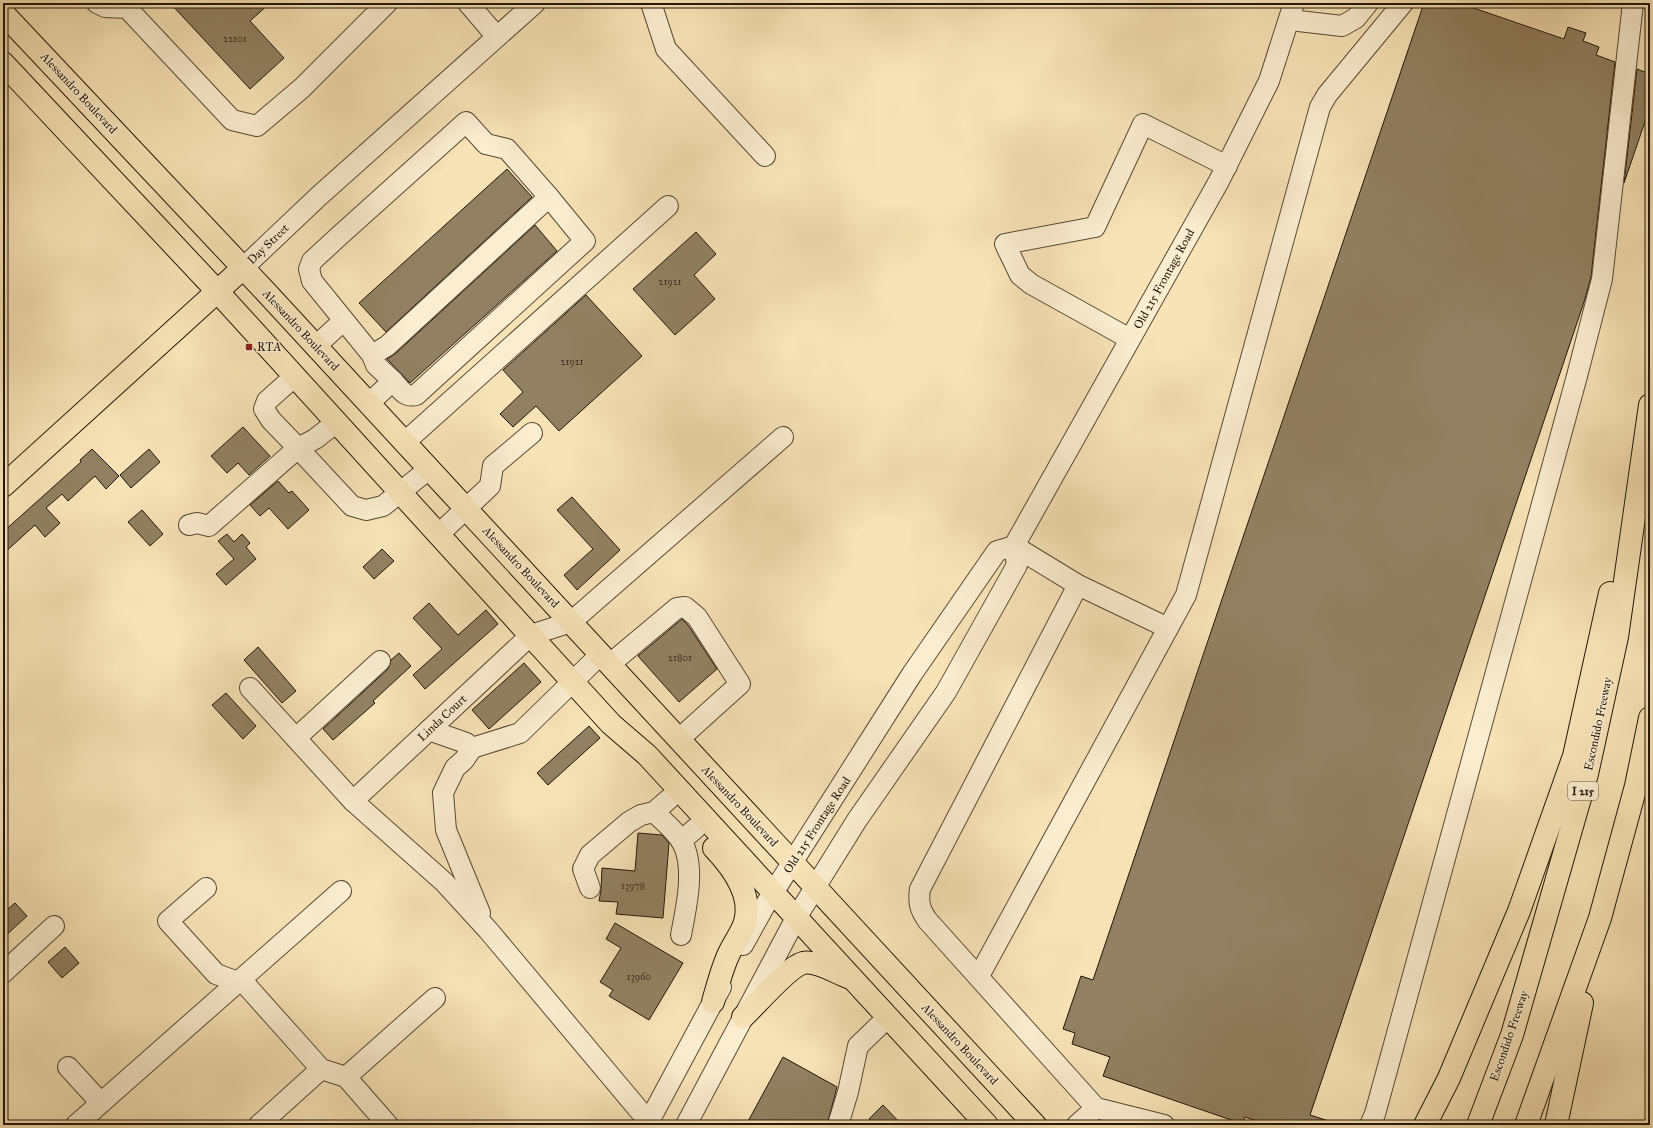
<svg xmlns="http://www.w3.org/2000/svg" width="1653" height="1128" viewBox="0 0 1653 1128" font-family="'IM FELL Great Primer',serif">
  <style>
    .building { fill: #918162; stroke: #231607 }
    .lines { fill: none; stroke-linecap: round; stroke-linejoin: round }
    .minor-casing { stroke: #584933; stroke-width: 22 }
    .major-casing { stroke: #231607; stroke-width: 24 }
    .highway-casing { stroke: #231607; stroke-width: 24 }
    .minor { stroke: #faedd0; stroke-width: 20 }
    .major { stroke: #f7e3b6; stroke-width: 22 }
    .highway { stroke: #f7e3b6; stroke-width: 22 }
    .poi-dot { fill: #8f2418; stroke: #faedd0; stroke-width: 1.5 }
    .labels { text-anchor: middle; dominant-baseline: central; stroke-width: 3; stroke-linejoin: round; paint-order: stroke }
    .number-label { font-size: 10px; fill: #3e311e }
    .shield { fill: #faedd0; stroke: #645643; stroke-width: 1 }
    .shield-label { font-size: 11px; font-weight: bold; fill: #231607 }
    .street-label { font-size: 12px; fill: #231607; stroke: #faedd0 }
    .poi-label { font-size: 12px; fill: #231607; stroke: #faedd0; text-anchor: start }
  </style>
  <rect width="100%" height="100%" fill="#f7e3b6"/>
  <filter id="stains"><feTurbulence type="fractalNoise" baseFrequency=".005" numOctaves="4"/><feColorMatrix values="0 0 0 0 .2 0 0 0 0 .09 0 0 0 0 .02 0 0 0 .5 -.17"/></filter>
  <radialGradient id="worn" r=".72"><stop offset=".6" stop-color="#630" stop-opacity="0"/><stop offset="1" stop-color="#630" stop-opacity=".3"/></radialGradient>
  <g class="building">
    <polygon points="170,3 270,3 250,21 284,58 250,89"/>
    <polygon points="1424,3 1459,3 1564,39 1568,27 1586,33 1583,41 1599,47 1596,55 1615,62 1591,277 1584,302 1310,1115 1335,1123 1335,1125 1268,1125 1245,1117 1243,1124 1103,1076 1110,1057 1072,1044 1075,1033 1063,1029 1081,976 1093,980"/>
    <polygon points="1637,69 1650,74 1650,107 1624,183"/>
    <polygon points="507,169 532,197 386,332 359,303"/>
    <polygon points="535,225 557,251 410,383 387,359 395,354"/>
    <polygon points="696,232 716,254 694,275 715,299 675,335 633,289"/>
    <polygon points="586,295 642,356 559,431 536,406 513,427 500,414 523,392 503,370"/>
    <polygon points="243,427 270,456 249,475 238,463 227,473 211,456"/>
    <polygon points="92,449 119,476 106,489 95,476 68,501 62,494 46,508 60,523 45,537 35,525 3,554 3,532 81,462 80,460"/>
    <polygon points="149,449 160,462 131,488 120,475"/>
    <polygon points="278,481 289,493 292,491 309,510 288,529 269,508 260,516 250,505"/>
    <polygon points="572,497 620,550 577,590 564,575 593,549 557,510"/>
    <polygon points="142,510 163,534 150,546 128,522"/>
    <polygon points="227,534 234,542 242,534 250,543 246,547 256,559 226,585 216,574 234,559 218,541"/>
    <polygon points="382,549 394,561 374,579 363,567"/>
    <polygon points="429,603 458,635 486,610 498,624 425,689 413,675 442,649 413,618"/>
    <polygon points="682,619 688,625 717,669 679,702 638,656"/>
    <polygon points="258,647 296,691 282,703 244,660"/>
    <polygon points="399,653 411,666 373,701 375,703 333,740 323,729 388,669 391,660"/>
    <polygon points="524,663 541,682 489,729 472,710"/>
    <polygon points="226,693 256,726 243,739 212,705"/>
    <polygon points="589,726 600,738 548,785 537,773"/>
    <polygon points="638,833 662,835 669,843 663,918 616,914 618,902 599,901 601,890 602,868 635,871"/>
    <polygon points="15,903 27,916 3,938 3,913"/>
    <polygon points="615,923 683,963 649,1020 609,996 613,990 600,982 621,948 606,939"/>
    <polygon points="65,947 79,963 62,978 48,962"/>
    <polygon points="783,1057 837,1087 827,1125 746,1125"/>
    <polygon points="883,1105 902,1125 875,1125 869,1119"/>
  </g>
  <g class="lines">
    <g class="minor-casing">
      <g id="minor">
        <polyline points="97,3 105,7 127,8 232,120 257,126 302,88 387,3"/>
        <polyline points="468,3 497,37"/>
        <polyline points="651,3 666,49 765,156"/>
        <polyline points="1290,20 1342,26 1356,18 1368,3"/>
        <polygon points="466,122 486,144 507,149 549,197 387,346 372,355 312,281 309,269 312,261 338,237"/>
        <polyline points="243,268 319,196 535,3"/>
        <polyline points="1130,339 1031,284 1020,275 1005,244 1095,227 1143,124 1227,166"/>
        <polyline points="316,346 343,321"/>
        <polyline points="295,376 267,401 264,409 271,420 298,448 315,439 337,422"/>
        <path d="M393,381c7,8 12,17 23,14l169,-154 -36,-44"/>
        <polyline points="369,403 393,381 376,365 372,355"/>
        <polyline points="405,442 668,206"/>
        <polyline points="189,525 197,523 209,526 298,448 352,506 366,510 383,506 429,469"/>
        <polyline points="439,534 490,486 493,466 532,433"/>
        <polyline points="1014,546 1078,585 1168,628"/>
        <path d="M1078,585l-158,304c-2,14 0,21 8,32l168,187 68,17"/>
        <polyline points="610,664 677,608 685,607 697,617 740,684 679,739"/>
        <polyline points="250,688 353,801 444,882 488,930 649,1122"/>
        <polyline points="429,730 466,743 472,748 464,760 455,768 443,793 446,830 480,913"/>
        <polyline points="296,738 380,661"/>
        <polyline points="472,748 520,733 601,654"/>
        <polyline points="353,801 531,635 571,622 783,437"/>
        <polyline points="654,812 669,799"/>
        <polyline points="681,841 696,828"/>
        <polyline points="206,888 168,921 216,974 246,985 321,1069 346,1077 388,1125"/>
        <path d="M590,888l-7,-19 7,-14 39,-33 12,-7 13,-3c9,9 22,19 28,30 14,25 4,66 -1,93"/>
        <polyline points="743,945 764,907 912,674 997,551 1014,546"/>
        <polyline points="3,973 54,926"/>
        <polyline points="979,976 1186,595 1320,107 1327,95 1403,3"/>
        <polyline points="68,1067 101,1103"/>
        <polyline points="346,1077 435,998"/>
        <polyline points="76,1125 341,891"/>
        <polyline points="259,1125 321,1069"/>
        <polyline points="647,1125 721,987"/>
        <polyline points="686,1125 796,918 857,820 946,692 1017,565 1014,546 1219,181 1269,81 1294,3"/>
        <polyline points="838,1125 848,1092 858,1046 888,1017"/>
        <polyline points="1077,1125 1096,1108"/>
        <polyline points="1370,1125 1375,1114 1577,376 1602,279 1633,3"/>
      </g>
    </g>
    <g class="major-casing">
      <g id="major">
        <polyline points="3,13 264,290 1035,1125"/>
        <polyline points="3,63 217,291 611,724 647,755 987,1125"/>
        <polyline points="3,486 243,268"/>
        <path d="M713,1002c4,-14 8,-30 14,-44 5,-13 14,-23 18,-36 8,-28 -13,-55 -31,-74"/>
        <path d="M743,1017c13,-12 45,-50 60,-54 14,-3 33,10 45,14"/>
      </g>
    </g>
    <g class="highway-casing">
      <g id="highway">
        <polyline points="1425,1125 1449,1078 1519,911 1574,756 1610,593"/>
        <polyline points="1478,1125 1512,1035 1587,774 1617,637 1650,405"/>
        <polyline points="1526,1125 1600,918 1636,786 1650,718"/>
        <polyline points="1556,1125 1582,1003"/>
      </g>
    </g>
    <use href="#minor" class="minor"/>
    <use href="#major" class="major"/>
    <use href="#highway" class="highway"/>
  </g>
  <rect class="poi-dot" x="245" y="343" width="8" height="8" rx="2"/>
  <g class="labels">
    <g class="number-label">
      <text x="235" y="39">22101</text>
      <text x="670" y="282">21921</text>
      <text x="572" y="362">21921</text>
      <text x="680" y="658">21801</text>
      <text x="633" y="886">13978</text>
      <text x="639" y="977">13960</text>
    </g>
    <rect class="shield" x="1568" y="782" width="30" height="18" rx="3"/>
    <g class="shield-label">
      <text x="1583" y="791">I 215</text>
    </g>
    <g class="street-label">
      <text transform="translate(79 93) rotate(47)">Alessandro Boulevard</text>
      <text transform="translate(268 244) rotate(-44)">Day Street</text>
      <text transform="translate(1164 279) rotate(-61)">Old 215 Frontage Road</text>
      <text transform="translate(301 330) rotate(47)">Alessandro Boulevard</text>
      <text transform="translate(521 567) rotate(47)">Alessandro Boulevard</text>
      <text transform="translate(442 718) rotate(-43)">Linda Court</text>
      <text transform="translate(1598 724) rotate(-78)">Escondido Freeway</text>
      <text transform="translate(740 806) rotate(47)">Alessandro Boulevard</text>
      <text transform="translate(817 825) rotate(-57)">Old 215 Frontage Road</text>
      <text transform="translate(1509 1036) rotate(-71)">Escondido Freeway</text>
      <text transform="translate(960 1044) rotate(47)">Alessandro Boulevard</text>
    </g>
    <g class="poi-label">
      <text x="257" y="347">RTA</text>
    </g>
  </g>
  <rect width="1653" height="1128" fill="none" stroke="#f7e3b6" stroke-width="16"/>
  <rect x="4" y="4" width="1645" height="1120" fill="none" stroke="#231607" stroke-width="2"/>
  <rect x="8" y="8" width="1637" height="1112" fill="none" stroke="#231607"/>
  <rect width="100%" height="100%" filter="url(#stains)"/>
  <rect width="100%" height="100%" fill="url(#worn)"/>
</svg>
